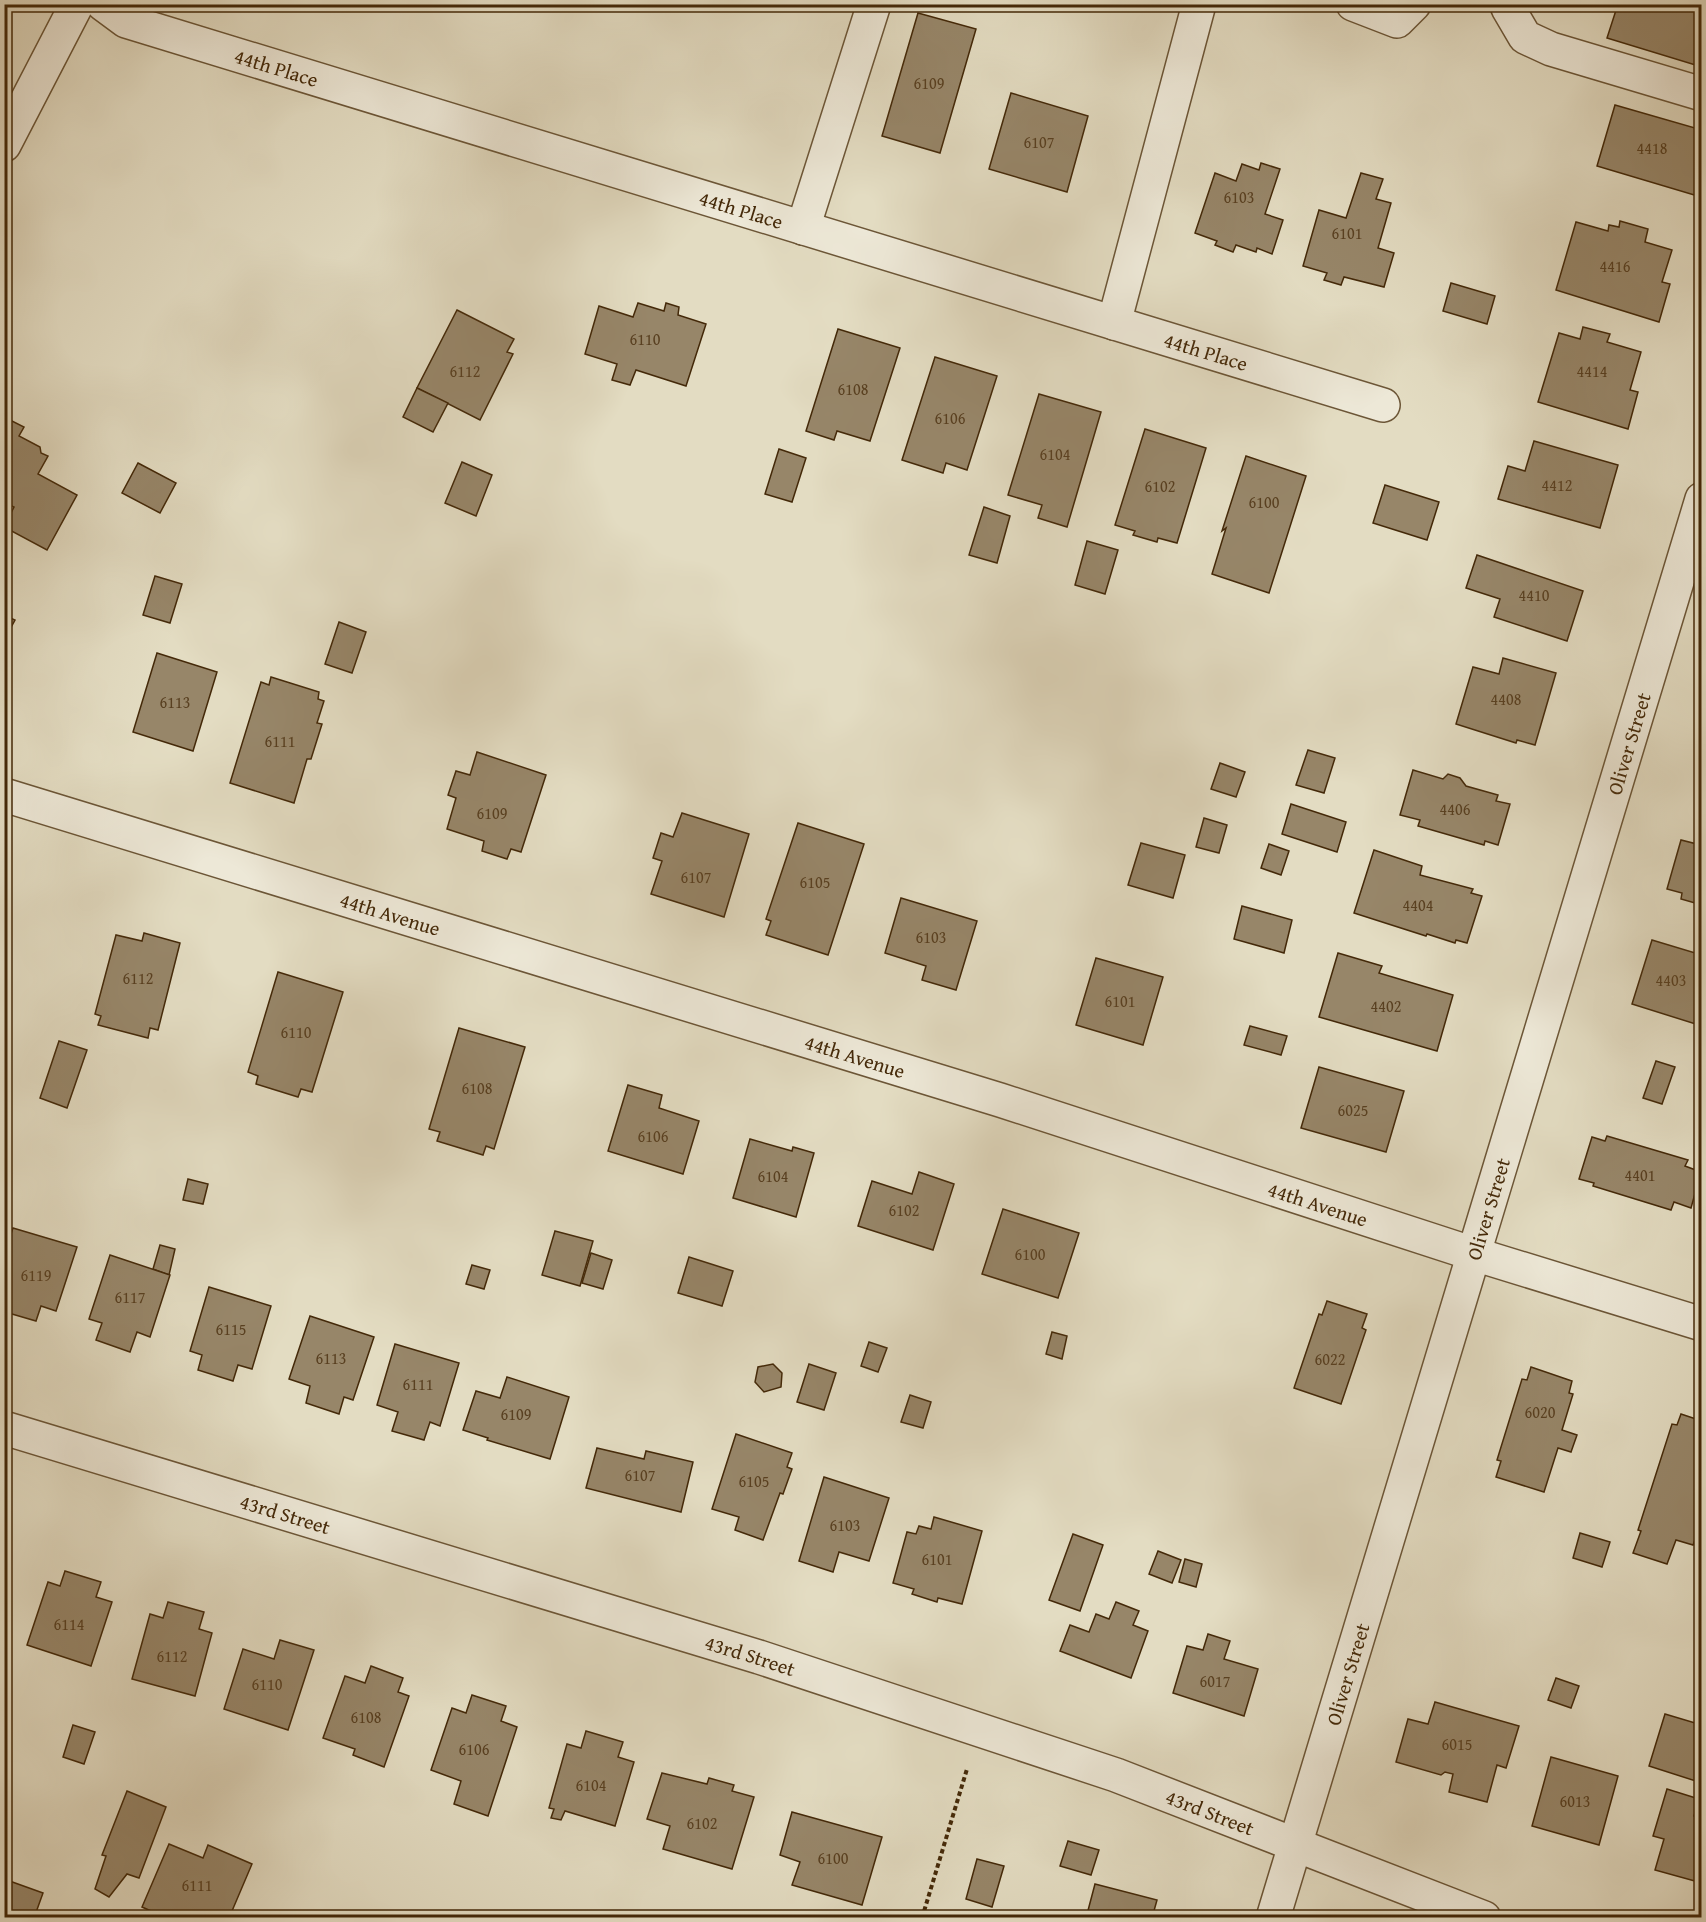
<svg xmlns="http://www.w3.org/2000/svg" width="1706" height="1922" viewBox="0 0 1706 1922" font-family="'Gentium Book Plus',serif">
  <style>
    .building { fill: #978669; stroke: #442909; stroke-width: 1.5 }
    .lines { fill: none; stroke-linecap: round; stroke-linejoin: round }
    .minor-casing { stroke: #6c5637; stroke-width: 36 }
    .path { stroke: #442909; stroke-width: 4; stroke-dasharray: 4.5 3; stroke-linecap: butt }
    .minor { stroke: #ede8d7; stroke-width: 33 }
    .labels { text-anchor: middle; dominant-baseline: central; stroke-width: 6; stroke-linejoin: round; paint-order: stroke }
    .number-label { font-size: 16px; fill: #594021 }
    .street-label { font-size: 20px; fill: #442909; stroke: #ede8d7 }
  </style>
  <rect width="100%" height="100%" fill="#e3dcc2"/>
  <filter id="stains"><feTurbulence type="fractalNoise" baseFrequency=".00333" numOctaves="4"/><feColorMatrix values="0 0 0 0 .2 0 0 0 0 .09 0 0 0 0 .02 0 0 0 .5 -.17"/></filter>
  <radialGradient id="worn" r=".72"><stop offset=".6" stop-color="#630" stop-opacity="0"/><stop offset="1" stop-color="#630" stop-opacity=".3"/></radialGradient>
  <g class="building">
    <polygon points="1618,4 1702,4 1702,67 1607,38"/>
    <polygon points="918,13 976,29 940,153 882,136"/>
    <polygon points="1011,93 1088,116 1067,192 989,169"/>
    <polygon points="1615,105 1702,130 1701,197 1597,166"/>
    <polygon points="1261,163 1280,169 1265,214 1283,220 1272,254 1257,248 1256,252 1236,245 1233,252 1215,245 1217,241 1195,233 1215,173 1236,181 1242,164 1259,170"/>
    <polygon points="1361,173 1383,179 1376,199 1391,203 1378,248 1394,253 1384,287 1344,277 1341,285 1324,280 1327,273 1303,266 1319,210 1346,218"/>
    <polygon points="1620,221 1648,229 1645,242 1672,250 1662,282 1670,284 1659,322 1556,290 1576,222 1608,231 1609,225 1619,227"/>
    <polygon points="1451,283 1495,296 1487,324 1443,311"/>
    <polygon points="638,303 664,311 666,303 679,307 678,315 706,324 686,386 636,370 630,385 612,380 617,364 585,354 599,306 633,317"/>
    <polygon points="457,310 514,339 507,352 513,354 480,420 417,388"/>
    <polygon points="1583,327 1610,334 1607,342 1641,352 1630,390 1638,392 1628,429 1538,402 1559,333 1580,339"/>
    <polygon points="838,329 900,348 870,441 837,431 834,440 806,431"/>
    <polygon points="935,357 997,376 967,470 946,463 943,473 902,460"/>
    <polygon points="417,388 448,403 433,432 403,417"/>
    <polygon points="1039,394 1101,412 1067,527 1038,518 1042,505 1008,495"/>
    <polygon points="4,417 24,427 19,436 40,447 41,453 48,456 38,474 77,495 47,550 4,527 14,507 4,502"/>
    <polygon points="1145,429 1206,448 1177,543 1158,538 1157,542 1133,535 1135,531 1115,525"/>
    <polygon points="1534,441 1618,465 1600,528 1498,499 1508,466 1525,471"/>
    <polygon points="779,449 806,458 792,502 765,494"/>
    <polygon points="1246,456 1306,476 1269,593 1212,574 1226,528 1222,531"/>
    <polygon points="462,462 492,475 476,516 445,503"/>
    <polygon points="138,463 176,483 160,513 122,493"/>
    <polygon points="1385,485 1439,502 1427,540 1373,523"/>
    <polygon points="984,507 1010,516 997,563 969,555"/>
    <polygon points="1087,541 1118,550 1105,594 1075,585"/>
    <polygon points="1477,555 1583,591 1567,641 1494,617 1500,599 1466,588"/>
    <polygon points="155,576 182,584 170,623 143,615"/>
    <polygon points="4,615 15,620 4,640"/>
    <polygon points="339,622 366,632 352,673 325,664"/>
    <polygon points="157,653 217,672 193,751 133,732"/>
    <polygon points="1503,658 1556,673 1535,745 1517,740 1516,743 1456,724 1473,667 1499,674"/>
    <polygon points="271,677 319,692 318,699 324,701 317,723 322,724 311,759 307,759 294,803 230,783 261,682 269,685"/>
    <polygon points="1308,750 1335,758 1324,793 1296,785"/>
    <polygon points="477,752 546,775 521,852 511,849 507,859 482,851 484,841 447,829 456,798 448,795 456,771 470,775"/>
    <polygon points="1220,763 1245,772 1236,797 1211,789"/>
    <polygon points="1413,770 1443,779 1448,774 1460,778 1466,786 1498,795 1496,801 1510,804 1498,845 1485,841 1484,845 1418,826 1420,820 1400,815"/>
    <polygon points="1291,804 1346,822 1337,852 1282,834"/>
    <polygon points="682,813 749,834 724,917 651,894 662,861 653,858 661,833 673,837"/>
    <polygon points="1204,818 1227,825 1219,853 1196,847"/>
    <polygon points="798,823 864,844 828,955 766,935 771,921 766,919"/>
    <polygon points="1699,839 1702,840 1702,905 1681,899 1682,893 1667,889 1681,840 1697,844"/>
    <polygon points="1141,843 1185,855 1173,898 1128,885"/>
    <polygon points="1269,844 1289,851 1281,875 1261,868"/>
    <polygon points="1374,850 1422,866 1420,875 1473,889 1471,893 1482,896 1467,943 1456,940 1455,943 1427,934 1426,936 1354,913"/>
    <polygon points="901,898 977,921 956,990 922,980 926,966 885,953"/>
    <polygon points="1242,906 1292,920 1284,953 1234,939"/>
    <polygon points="144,933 180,943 158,1030 150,1028 148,1038 98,1025 101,1016 95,1014 116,935 142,941"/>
    <polygon points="1652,940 1702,955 1702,1026 1632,1004"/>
    <polygon points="1338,953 1382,966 1379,973 1453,995 1437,1051 1319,1017"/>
    <polygon points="1096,958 1163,977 1143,1045 1076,1025"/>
    <polygon points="278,972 343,992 312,1092 301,1089 298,1097 256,1084 258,1076 248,1072"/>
    <polygon points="1250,1026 1287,1036 1281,1055 1244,1045"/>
    <polygon points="459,1028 525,1047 494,1149 486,1146 483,1155 437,1141 440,1132 429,1129"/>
    <polygon points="59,1041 87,1050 67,1108 40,1098"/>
    <polygon points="1656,1061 1675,1067 1662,1104 1643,1098"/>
    <polygon points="4,1066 11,1069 4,1085"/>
    <polygon points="1319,1067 1404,1091 1386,1152 1301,1128"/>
    <polygon points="628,1085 662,1095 659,1108 699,1121 683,1174 608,1151"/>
    <polygon points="1607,1136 1688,1160 1685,1166 1701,1172 1691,1208 1674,1202 1671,1210 1593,1186 1594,1183 1579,1179 1592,1137 1605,1141"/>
    <polygon points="750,1139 792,1151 793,1147 814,1153 796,1217 733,1198"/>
    <polygon points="919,1172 954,1184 933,1250 858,1226 872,1181 912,1194"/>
    <polygon points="188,1179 208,1184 203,1204 183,1200"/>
    <polygon points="1003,1209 1079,1233 1058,1298 982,1274"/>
    <polygon points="13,1228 77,1247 56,1311 41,1306 36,1321 5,1312 9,1296 4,1295 4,1255"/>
    <polygon points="555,1231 593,1241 580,1286 542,1275"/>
    <polygon points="160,1245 175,1249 169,1275 153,1269"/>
    <polygon points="591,1253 612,1260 603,1289 582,1283"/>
    <polygon points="110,1255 170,1275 150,1337 137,1332 130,1352 96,1340 102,1323 89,1319"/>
    <polygon points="689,1257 733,1271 722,1306 678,1293"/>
    <polygon points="472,1265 490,1270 484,1289 466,1284"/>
    <polygon points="209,1287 271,1306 252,1369 238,1365 233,1381 198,1370 202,1355 190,1351"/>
    <polygon points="1327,1301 1367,1314 1362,1328 1366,1330 1341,1404 1294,1388 1319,1314 1322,1315"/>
    <polygon points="310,1316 374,1337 353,1400 344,1397 339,1414 306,1403 310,1386 289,1379"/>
    <polygon points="1052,1332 1067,1336 1062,1359 1046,1354"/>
    <polygon points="869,1342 887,1348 878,1372 861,1366"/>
    <polygon points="395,1344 459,1363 440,1426 430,1422 424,1440 392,1431 398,1412 377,1405"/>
    <polygon points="773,1364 782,1373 781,1387 764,1392 755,1382 758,1367"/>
    <polygon points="809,1364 836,1373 824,1410 797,1402"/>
    <polygon points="1531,1367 1572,1381 1569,1393 1573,1394 1562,1430 1577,1435 1571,1452 1558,1448 1544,1492 1496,1477 1501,1461 1497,1460 1522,1379 1527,1380"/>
    <polygon points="507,1377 569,1397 550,1459 487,1440 488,1438 463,1430 476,1391 500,1398"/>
    <polygon points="910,1395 931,1402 923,1428 901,1422"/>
    <polygon points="1681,1414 1702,1421 1702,1521 1693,1545 1676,1540 1667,1564 1633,1553 1641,1531 1638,1530 1672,1424 1677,1425"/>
    <polygon points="736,1434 792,1453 787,1467 792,1469 783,1494 780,1493 763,1540 735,1530 739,1517 712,1509"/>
    <polygon points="597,1448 644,1459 646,1451 693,1462 681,1512 586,1488"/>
    <polygon points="824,1477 889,1498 869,1561 839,1552 833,1572 799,1561"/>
    <polygon points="934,1517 982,1531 962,1604 938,1598 937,1602 912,1594 914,1589 893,1583 907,1532 916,1534 919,1526 931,1529"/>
    <polygon points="1580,1533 1610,1542 1602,1567 1573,1558"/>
    <polygon points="1073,1534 1103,1545 1080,1611 1049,1600"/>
    <polygon points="1158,1551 1181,1560 1172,1583 1149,1574"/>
    <polygon points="1185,1559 1202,1564 1196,1587 1179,1582"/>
    <polygon points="65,1571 101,1582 96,1597 112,1602 91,1666 27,1645 48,1582 60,1586"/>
    <polygon points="168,1602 204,1612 199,1629 212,1633 195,1696 132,1679 150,1614 163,1618"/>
    <polygon points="1116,1602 1139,1611 1133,1625 1148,1631 1131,1678 1060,1651 1070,1625 1089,1632 1096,1614 1109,1619"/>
    <polygon points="1208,1634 1230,1641 1224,1659 1258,1669 1244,1716 1173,1693 1187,1646 1203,1650"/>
    <polygon points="280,1640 314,1650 288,1730 224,1709 243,1649 274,1659"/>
    <polygon points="371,1666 403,1678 398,1692 409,1696 384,1767 353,1755 355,1749 323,1738 345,1676 365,1683"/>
    <polygon points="1556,1678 1579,1686 1571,1708 1548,1700"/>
    <polygon points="472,1695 506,1706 501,1721 517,1727 488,1816 454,1804 461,1781 431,1770 452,1708 466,1713"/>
    <polygon points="1435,1702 1519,1726 1506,1768 1497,1765 1487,1802 1449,1792 1453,1774 1445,1772 1441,1775 1396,1762 1408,1719 1428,1724"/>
    <polygon points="1665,1714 1702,1725 1702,1783 1649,1766"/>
    <polygon points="73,1725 95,1732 84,1764 63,1757"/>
    <polygon points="586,1731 623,1742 618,1757 634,1762 615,1826 565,1811 561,1820 551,1818 554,1809 549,1808 567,1744 581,1748"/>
    <polygon points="1551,1757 1618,1776 1599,1845 1532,1826"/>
    <polygon points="662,1773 707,1784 709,1778 734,1785 732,1791 754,1797 732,1869 663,1849 670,1826 647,1819"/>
    <polygon points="1667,1789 1699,1799 1694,1816 1702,1818 1702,1883 1655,1870 1664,1839 1653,1836"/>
    <polygon points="127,1791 166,1807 139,1878 127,1874 109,1897 95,1889 106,1856 102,1855"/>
    <polygon points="792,1812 882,1837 862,1905 792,1885 800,1862 780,1855"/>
    <polygon points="1068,1841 1099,1850 1091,1875 1060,1866"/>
    <polygon points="169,1844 203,1858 208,1845 252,1864 229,1918 201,1918 185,1911 183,1918 167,1918 142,1907"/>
    <polygon points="977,1859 1004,1866 992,1907 966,1899"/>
    <polygon points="4,1879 43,1893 34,1918 4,1918"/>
    <polygon points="1095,1884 1157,1900 1152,1918 1086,1918"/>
  </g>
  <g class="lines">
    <g class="minor-casing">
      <g id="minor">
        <path id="s1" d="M103,4l23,17 1257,384"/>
        <polyline points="1353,4 1397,21 1414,4"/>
        <polyline points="1509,4 1508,8 1525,37 1551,49 1702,94"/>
        <polyline points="4,145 77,4"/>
        <polyline points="803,228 874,4"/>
        <polyline points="1114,323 1199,4"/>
        <path id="s2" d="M4,795l996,305 474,154 228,70"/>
        <path id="s3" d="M4,1428l755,229 357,118 368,143"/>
        <path id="s4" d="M1273,1918l429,-1419"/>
      </g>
    </g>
    <polyline class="path" points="922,1918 967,1769"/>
    <use href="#minor" class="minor"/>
  </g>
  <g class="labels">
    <g class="number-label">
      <text x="929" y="83">6109</text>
      <text x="1039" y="142">6107</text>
      <text x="1652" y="148">4418</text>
      <text x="1239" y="197">6103</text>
      <text x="1347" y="233">6101</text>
      <text x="1615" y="266">4416</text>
      <text x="645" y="339">6110</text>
      <text x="465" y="371">6112</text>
      <text x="1592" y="371">4414</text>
      <text x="853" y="389">6108</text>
      <text x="950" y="418">6106</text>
      <text x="1055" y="454">6104</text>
      <text x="1557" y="485">4412</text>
      <text x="1160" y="486">6102</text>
      <text x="1264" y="502">6100</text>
      <text x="1534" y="595">4410</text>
      <text x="1506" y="699">4408</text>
      <text x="175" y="702">6113</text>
      <text x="280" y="741">6111</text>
      <text x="1455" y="809">4406</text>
      <text x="492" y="813">6109</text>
      <text x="696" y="877">6107</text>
      <text x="815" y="882">6105</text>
      <text x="1418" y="905">4404</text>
      <text x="931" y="937">6103</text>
      <text x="138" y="978">6112</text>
      <text x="1671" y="980">4403</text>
      <text x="1120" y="1001">6101</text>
      <text x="1386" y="1006">4402</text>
      <text x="296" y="1032">6110</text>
      <text x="477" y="1088">6108</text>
      <text x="1353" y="1110">6025</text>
      <text x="653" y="1136">6106</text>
      <text x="1640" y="1175">4401</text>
      <text x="773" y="1176">6104</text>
      <text x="904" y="1210">6102</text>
      <text x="1030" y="1254">6100</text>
      <text x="36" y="1275">6119</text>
      <text x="130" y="1297">6117</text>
      <text x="231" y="1329">6115</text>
      <text x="331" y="1358">6113</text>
      <text x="1330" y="1359">6022</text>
      <text x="418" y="1384">6111</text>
      <text x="1540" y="1412">6020</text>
      <text x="516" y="1414">6109</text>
      <text x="640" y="1475">6107</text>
      <text x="754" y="1481">6105</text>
      <text x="845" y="1525">6103</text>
      <text x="937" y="1559">6101</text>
      <text x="69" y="1624">6114</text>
      <text x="172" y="1656">6112</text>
      <text x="1215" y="1681">6017</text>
      <text x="267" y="1684">6110</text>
      <text x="366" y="1717">6108</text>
      <text x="1457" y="1744">6015</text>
      <text x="474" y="1749">6106</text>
      <text x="591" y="1785">6104</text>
      <text x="1575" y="1801">6013</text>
      <text x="702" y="1823">6102</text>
      <text x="833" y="1858">6100</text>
      <text x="197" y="1885">6111</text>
    </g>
    <g class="street-label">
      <text stroke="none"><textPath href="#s1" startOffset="186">44th Place</textPath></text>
      <text stroke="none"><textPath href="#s1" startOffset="672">44th Place</textPath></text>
      <text stroke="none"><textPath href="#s1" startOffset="1158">44th Place</textPath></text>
      <text stroke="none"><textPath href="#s4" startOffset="1227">Oliver Street</textPath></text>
      <text stroke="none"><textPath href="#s2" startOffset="404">44th Avenue</textPath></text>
      <text stroke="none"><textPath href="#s2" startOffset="890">44th Avenue</textPath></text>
      <text stroke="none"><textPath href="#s2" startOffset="1376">44th Avenue</textPath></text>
      <text stroke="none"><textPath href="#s4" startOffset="741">Oliver Street</textPath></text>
      <text stroke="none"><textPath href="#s3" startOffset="294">43rd Street</textPath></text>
      <text stroke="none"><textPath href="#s3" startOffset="780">43rd Street</textPath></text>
      <text stroke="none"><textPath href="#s4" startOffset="255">Oliver Street</textPath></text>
      <text stroke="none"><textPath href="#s3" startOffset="1266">43rd Street</textPath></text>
    </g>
  </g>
  <rect width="1706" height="1922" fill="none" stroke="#e3dcc2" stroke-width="24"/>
  <rect x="6" y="6" width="1694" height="1910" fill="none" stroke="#442909" stroke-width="3"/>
  <rect x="12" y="12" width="1682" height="1898" fill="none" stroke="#442909" stroke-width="1.5"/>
  <rect width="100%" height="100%" filter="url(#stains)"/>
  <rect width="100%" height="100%" fill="url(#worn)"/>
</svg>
